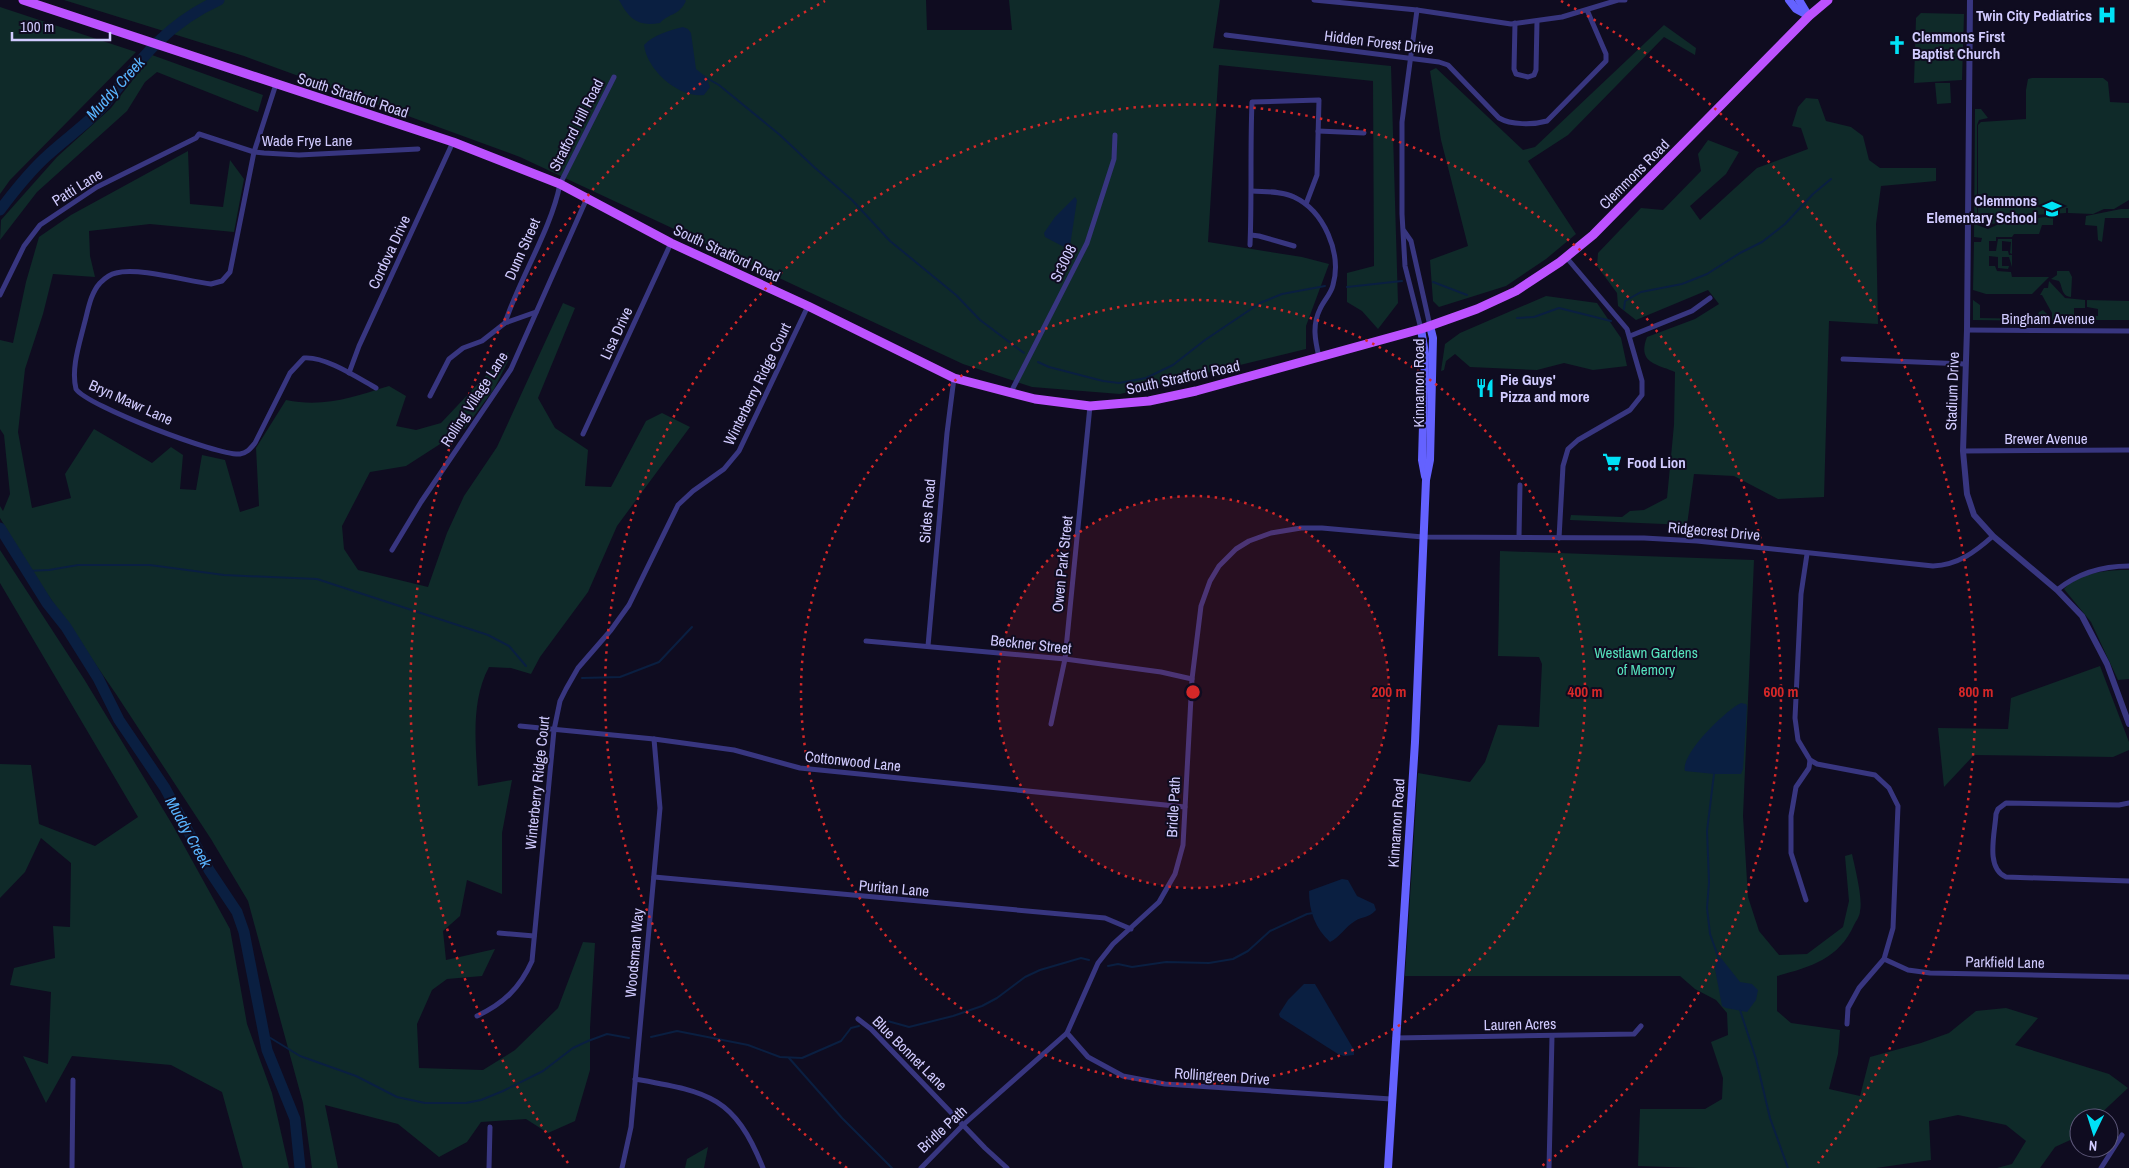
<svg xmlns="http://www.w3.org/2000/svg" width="2129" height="1168" viewBox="0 0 2129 1168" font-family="'Archivo Narrow',sans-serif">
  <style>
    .green { fill: #0f2a29 }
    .water { fill: #0a1f41 }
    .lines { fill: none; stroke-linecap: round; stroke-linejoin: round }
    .stream { stroke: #0a1f41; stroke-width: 2 }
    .river { stroke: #0a1f41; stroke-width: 11 }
    .minor { stroke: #383680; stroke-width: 5 }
    .tertiary { stroke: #383680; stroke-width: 6 }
    .secondary { stroke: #6462ff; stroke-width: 8 }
    .primary { stroke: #bc52ff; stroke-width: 9 }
    .ring { fill: none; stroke: #d62828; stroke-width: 2.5; stroke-dasharray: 2.5 5 }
    .labels { text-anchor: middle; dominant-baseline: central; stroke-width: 4; stroke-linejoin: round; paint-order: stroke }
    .poi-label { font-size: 15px; font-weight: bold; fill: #d1cbff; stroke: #0f0c20; text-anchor: start }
    .street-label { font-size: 15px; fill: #d1cbff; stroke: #0f0c20 }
    .park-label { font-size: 15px; fill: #56e1bc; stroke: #0f0c20 }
    .water-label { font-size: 16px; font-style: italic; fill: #59b4ff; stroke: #0f0c20 }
    .centre { fill: #d62828; stroke: #0f0c20; stroke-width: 2.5 }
    .ring-label { font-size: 15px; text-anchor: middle; font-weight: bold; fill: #d62828; stroke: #0f0c20; stroke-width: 4; stroke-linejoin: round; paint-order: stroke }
  </style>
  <rect width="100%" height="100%" fill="#0f0c20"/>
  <g class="green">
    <polygon points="64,0 926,0 927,30 1012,30 1009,0 1220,0 1213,48 1391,66 1398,303 1378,329 1362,311 1347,302 1347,273 1374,266 1373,81 1219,65 1208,242 1302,257 1329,264 1306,326 1306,349 1120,394 1032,387 963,364 520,157 244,56"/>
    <polygon points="0,7 136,52 10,180 0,194"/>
    <polygon points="1921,13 1964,14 1962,80 1914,83 1916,18"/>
    <polygon points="1664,25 1696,48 1695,55 1664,37 1568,135 1528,161 1576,234 1546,259 1506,286 1439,307 1433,301 1430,260 1468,246 1441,140 1430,71 1436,68 1523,150 1535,147"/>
    <polygon points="152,55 263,95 258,112 157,72 145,82 127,111 37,192 0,240 1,220 57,157 111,108"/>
    <polygon points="2032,78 2103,78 2108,82 2110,102 2129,103 2129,200 2114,209 2104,209 2093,214 2068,213 2068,208 2066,208 2066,213 2034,215 1987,225 1978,222 1978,125 1981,122 2026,119 2026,90 2028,79"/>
    <polygon points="1935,83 1950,83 1951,103 1937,104"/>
    <path d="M1806,98l12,1 8,22 25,6 12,9 6,24 11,8h56v13l-55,5 -5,38 2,100 -49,-3 -5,176 -46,2 -44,-23 -40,-2 -7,51 -117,-5 1,-5 51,2 8,-6 14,-1 23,-12 7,-73 1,-53c-19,-8 -38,-9 -28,-35l48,-18 24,-15 -11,-14 -72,30 -18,-14 -1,-13 -20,-27 1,-13 43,-45 22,2 38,-39 -3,-17 10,-14 31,12 -13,22 -36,32 10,14 57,-52 51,-19 -7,-21 -9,-2 6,-19z"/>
    <polygon points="1975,109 1981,109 1988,118 1979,120 1977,125 1977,225 1988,229 2001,223 2053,216 2053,225 2042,225 2039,234 2014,234 2012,237 1996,237 1996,241 1989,241 1989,251 1996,251 1998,239 2012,239 2012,254 2010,253 2011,242 2002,241 2002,251 2008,251 2009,255 2012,255 2012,267 2009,257 2002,257 2002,266 2009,266 2008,269 1998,268 1998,257 1989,256 1989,266 1995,266 1997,271 2011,272 2012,277 2049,277 2032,294 1986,294 1973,290 1974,242 1981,242 1982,238 1974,237"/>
    <path d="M188,151l2,53 33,3 7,-47 14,19 -10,53 -84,-8 -61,7 1,25 5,21 -42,-3 -10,40 -18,55 -7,63 14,76 39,-10 -6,-24 29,-45 58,34 19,-16 12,8 -3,34 16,1 6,-35 23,5 15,52 19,-6 -3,-58 30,-48c38,8 67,-3 103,-14l17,10 -10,30 20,4 25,-7 67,-71 1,7 -15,30 -29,39 -59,38 -36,6 -28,54 2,23 14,21 70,17 19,-54 17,-37 33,-49 66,-144 12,5 -37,90 17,30 33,22 -3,36 26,1 35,-66 16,-8 28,14 -73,99 -29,66 -48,65 -9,17 -20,-6 -22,-1c-19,35 -13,80 -11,119l34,-6 -10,53v61l-35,-14 -7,36 -17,15 3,29 49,-11 -13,27 -35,3 -15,11 -15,34 2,44 64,2 32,-20 43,-42 25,-66 12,1 -5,85v42l-15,51 -27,12 -22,-14 -45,3 -14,20 -28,15 -41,-33 -73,-19 13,63h-26l-9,-65 -55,-202 -37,-62 -95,-145 -81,-118 -35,-58v-12l3,5 7,-17 -6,-59 -4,-6v-89l13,3 13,-61 13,-45 32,-22z"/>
    <polygon points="2121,209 2129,209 2129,218 2105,218 2102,242 2098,240 2097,226 2085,225 2086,216"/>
    <path d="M2057,271h12l3,6 -1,20c-10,-1 -8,-10 -12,-16l-8,-2 6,-4z"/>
    <polygon points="2049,281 2065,298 2085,300 2085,308 2074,308 2074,319 2082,320 2072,322 2052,321 2052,313 2042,295 2040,295 2044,288 2048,288"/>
    <polygon points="1546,296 1597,303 1621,338 1627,366 1593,370 1564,363 1537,370 1470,367 1455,354 1446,361 1444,370 1441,371 1445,344 1460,333"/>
    <polygon points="1973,300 1980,305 1980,318 2036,319 2039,312 2043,310 2047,314 2047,321 1973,320"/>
    <polygon points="2087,300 2129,301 2129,320 2087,320 2087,315 2098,316 2098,309 2087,307"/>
    <polygon points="0,550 84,679 172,824 230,929 247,1024 272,1093 289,1168 243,1168 222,1092 171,1065 72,1056 46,1103 23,1056 48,1064 51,992 10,985 14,968 55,958 53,926 70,927 71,863 41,838 25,872 0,898 0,764 31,765 39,824 95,846 138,817 0,583"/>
    <path d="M1500,551l254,9 -11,256 5,81 11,34 20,24 28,-1 36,-27 6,-26 -4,-45 7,-2c3,14 11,45 8,57 0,5 -4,10 -6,14 -15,34 -44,42 -77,51v35l14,12 49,7 -2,24 -9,35 31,7 10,-39 51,-14 28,-10 27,-22 30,-3 32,10 -23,27 94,29 19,14 -32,30h-17v18l-24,11 -15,21h-43l15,-4 14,-23 -20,-16 -48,-10 -29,6 2,39 -55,8h-178l-60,-2 2,-57h65l17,-10 1,-21 -12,-36 17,-7 -1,-22 -11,-13 -21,-11 -15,-13h-275l13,-203 52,9 15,-20 13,-37 41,2 3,-63 -3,-7 -41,-1z"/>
    <path d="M2129,570v109l-11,1 -27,-58 -27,-33c15,-17 44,-19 65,-19z"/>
    <polygon points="2100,666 2129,742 2129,750 2113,757 1974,755 1944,787 1938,728 2008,729 2011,698"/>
    <polygon points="708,1147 704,1168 685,1168 687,1159"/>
  </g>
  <g class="water">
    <path d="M619,0h66l1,1c-7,15 -17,12 -26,22 -22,4 -31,-4 -41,-23z"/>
    <path d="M683,27l5,2 3,4 5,36 10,8 4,10 -6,8c-26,3 -57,-25 -60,-50 9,-10 26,-15 39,-18z"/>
    <polygon points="1075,197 1077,200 1070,246 1066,248 1045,237 1044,233 1055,217"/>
    <path d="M1741,703l5,1 1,2 -4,63 -2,5h-27l-29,-3c-5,-17 41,-61 56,-68z"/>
    <path d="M1342,879l6,1 9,16 17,8 2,6c-8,9 -14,6 -21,11 -10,6 -15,16 -25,21 -15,-14 -21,-31 -21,-51z"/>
    <polygon points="1717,958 1721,958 1740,982 1752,984 1758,990 1756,1000 1747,1012 1726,1008 1722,1006 1715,969"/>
    <polygon points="1304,984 1315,984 1354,1050 1354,1055 1344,1056 1338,1054 1280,1017 1279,1014 1288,1000"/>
  </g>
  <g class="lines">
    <g class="stream">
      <polyline points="703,76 719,85 780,135 814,167 852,200 890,241 956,295 980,320 1024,353"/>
      <polyline points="1433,282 1467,295"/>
      <polyline points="1347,287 1402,281"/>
      <polyline points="1624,309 1625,301 1641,292 1682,284 1707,274 1740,253 1762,242 1785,224 1813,194 1831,179"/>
      <polyline points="1517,318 1534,317 1559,308 1611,321"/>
      <polyline points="1038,362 1049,367 1103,381 1119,383 1146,378 1173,365 1205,340 1260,303 1282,294 1325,286"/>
      <polyline points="27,571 49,570 78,565 150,565 224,575 317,579 488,635 509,646 526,666"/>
      <polyline points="582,678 620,677 659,662 692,627"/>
      <polyline points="1714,774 1707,831 1709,882 1707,908 1710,934 1719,959"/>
      <polyline points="1108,966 1118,964 1132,967 1166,962 1209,963 1233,959 1248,951 1270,931 1307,914 1313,913"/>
      <polyline points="1740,1010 1756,1059 1770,1118 1788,1168"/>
      <polyline points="872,1023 884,1020 909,1027 953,1016 982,1006 997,998 1025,977 1040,970 1081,958 1089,960"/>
      <polyline points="264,1034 300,1056 356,1076 397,1097 425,1103 466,1103 481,1100 503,1091 543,1071 573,1048 588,1041 607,1034 629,1038"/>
      <polyline points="651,1037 677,1031 748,1045 780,1057 802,1058 841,1041 851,1028 859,1026"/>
      <polyline points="789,1058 842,1118 892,1168"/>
    </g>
    <g class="river">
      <path d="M0,210c15,-20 30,-39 48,-55 17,-16 43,-34 57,-51 35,-44 61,-80 114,-104"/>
      <polyline points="0,528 47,603 66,627 98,678 119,720 165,788 209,870 237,912 244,932 267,1050 295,1119 300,1168"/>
    </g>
    <g class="minor">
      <polyline points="1314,0 1417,10 1511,24 1562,17 1618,0 1625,0"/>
      <polyline points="1417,10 1402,122 1402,214 1405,266 1421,329"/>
      <polyline points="1515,23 1514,69 1516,74 1528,77 1534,75 1536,70 1537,21"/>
      <path d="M1226,35l213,27 9,3 51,53c12,7 34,7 48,3l59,-60v-7l-19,-44"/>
      <path d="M276,84l-22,68 -24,120 -8,9 -11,3c-24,-3 -73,-17 -95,-11 -5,1 -11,5 -16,10 -10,11 -12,28 -16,42 -5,20 -13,44 -8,64 11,17 142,67 164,65 7,-1 10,-5 15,-11l35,-70 14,-15c21,-2 54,20 72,30"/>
      <polyline points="1318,131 1364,133"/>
      <path d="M1252,191c14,1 30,0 42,6 30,14 48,56 39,88 -2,9 -9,15 -13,24 -8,16 -5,31 -1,48"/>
      <polyline points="1404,231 1411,241 1430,326"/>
      <polyline points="1251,235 1259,236 1294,246"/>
      <path d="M1250,245c2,-48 0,-95 2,-143l67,-2 -2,75 -11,29"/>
      <polyline points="0,295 24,246 40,225 97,187 196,138 199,134 254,152 264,153 299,155 418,149"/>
      <path d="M505,323c15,-46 46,-93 55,-139l54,-107"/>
      <polyline points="1967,330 2129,331"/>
      <polyline points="1630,336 1692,311 1710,298"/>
      <polyline points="1843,359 1965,364"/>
      <polyline points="349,373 359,346 453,142"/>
      <polyline points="1010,394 1087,243 1114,159 1115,135"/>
      <polyline points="430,396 449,359 463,348 482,341 505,323 536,312"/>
      <polyline points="583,434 671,243"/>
      <polyline points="1963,451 2129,450"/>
      <polyline points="1519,537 1520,485"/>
      <polyline points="1559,538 1563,466 1568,449 1578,440 1630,410 1642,395 1642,381 1627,329 1566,257"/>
      <polyline points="392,550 421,502 511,369 587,198"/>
      <polyline points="1807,554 1801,594 1795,718 1798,740 1810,760 1817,764 1875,775 1889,788 1898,806 1893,928 1884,959 1859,988 1848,1008 1847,1024"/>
      <path d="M2057,590c21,-17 45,-24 72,-24"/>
      <polyline points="866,641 1065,659 1161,672 1192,679"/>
      <polyline points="928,646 947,433 954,378"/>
      <polyline points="1051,724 1065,659 1090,406"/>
      <polyline points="520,726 654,739 734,750 800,768 1185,807"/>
      <path d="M2129,803l-10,2 -113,-2 -8,6 -2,5c-1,19 -11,54 10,63l123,4"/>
      <polyline points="654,877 1105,918 1131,929"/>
      <polyline points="1806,900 1791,853 1791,816 1796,787 1809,768 1810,760"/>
      <polyline points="499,933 534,936"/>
      <polyline points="1884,959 1908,970 1930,973 2129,977"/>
      <path d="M477,1016c26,-12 43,-28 55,-55l22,-231 6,-29 6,-12 12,-21 33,-38 18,-25 49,-100 15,-14 31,-22 15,-18 69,-145"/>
      <polyline points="858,1019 871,1029 985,1148 1007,1168"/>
      <polyline points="1067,1033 1088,1057 1123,1076 1165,1084 1391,1099"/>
      <polyline points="1395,1038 1634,1034 1641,1026"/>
      <path d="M635,1079c72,13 99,16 128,89"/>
      <polyline points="72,1168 73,1080"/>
      <polyline points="489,1168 490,1127"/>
      <polyline points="622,1168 631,1127 660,808 654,739"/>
      <path d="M921,1168l42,-43 104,-92 31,-70 15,-19 46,-42 16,-28 8,-29 9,-166 9,-73 9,-25 9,-15 17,-17 13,-8 22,-8 30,-5h21l101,9 221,1 53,3 236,25c25,-1 42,-14 60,-30"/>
      <polyline points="1549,1168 1552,1036"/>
      <polyline points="2101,1168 2122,1135"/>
    </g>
    <polyline class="tertiary" points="1970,0 1967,330 1963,451 1967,494 1974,515 1993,536 2057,590 2082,616 2107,664 2129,724"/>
    <g class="secondary">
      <polyline points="1789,0 1796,9 1809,16"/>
      <polyline points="1799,0 1808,15"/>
      <polyline points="1421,329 1425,354 1422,460 1425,476"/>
      <polyline points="1388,1168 1415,742 1426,480 1430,460 1433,338 1430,326"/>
    </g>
    <polyline class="primary" points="23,0 453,142 560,184 671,243 808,306 954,378 1035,399 1090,406 1149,401 1196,391 1421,329 1477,309 1516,291 1560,262 1593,235 1809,16 1828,0"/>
  </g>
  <circle cx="1193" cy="692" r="196" fill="#d62828" fill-opacity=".12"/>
  <g class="ring">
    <circle cx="1193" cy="692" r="196"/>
    <circle cx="1193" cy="692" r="392"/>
    <path d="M847 1168A588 588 0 1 1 1539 1168"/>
    <path d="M568 1163A783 783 0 0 1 825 1M1561 1A783 783 0 0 1 1818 1163"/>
  </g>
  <defs>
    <g id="hospital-bare" transform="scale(1.5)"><path d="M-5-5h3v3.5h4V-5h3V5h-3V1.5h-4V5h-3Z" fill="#00e1f6" stroke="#0f0c20" stroke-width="2.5" paint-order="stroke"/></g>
    <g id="church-bare" transform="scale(1.5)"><path d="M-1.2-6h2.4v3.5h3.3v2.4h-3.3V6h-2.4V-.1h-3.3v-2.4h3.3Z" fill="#00e1f6" stroke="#0f0c20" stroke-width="2.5" paint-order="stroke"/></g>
    <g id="school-bare" transform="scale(1.5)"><path d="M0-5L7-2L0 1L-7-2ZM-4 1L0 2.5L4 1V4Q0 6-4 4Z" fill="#00e1f6" stroke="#0f0c20" stroke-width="2.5" paint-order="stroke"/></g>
    <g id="restaurant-bare" transform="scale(1.5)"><path d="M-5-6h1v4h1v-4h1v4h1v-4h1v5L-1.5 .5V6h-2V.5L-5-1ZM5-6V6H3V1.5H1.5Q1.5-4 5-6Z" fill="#00e1f6" stroke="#0f0c20" stroke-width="2.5" paint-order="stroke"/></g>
    <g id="supermarket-bare" transform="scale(1.5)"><path d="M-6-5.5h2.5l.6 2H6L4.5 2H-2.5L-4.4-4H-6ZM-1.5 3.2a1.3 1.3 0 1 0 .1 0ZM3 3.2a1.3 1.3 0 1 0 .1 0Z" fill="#00e1f6" stroke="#0f0c20" stroke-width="2.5" paint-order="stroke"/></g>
  </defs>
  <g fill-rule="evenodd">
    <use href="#hospital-bare" x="2107" y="15"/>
    <use href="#church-bare" x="1897" y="45"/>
    <use href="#school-bare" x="2052" y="209"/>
    <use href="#restaurant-bare" x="1485" y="388"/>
    <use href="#supermarket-bare" x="1612" y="462"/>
  </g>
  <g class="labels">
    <g class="poi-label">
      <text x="2092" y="15" text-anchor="end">Twin City Pediatrics</text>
      <text x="1912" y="36">Clemmons First<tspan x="1912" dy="17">Baptist Church</tspan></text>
      <text x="2037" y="200" text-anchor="end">Clemmons<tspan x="2037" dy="17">Elementary School</tspan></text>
      <text x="1500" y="379">Pie Guys'<tspan x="1500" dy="17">Pizza and more</tspan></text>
      <text x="1627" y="462">Food Lion</text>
    </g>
    <g class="street-label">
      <text transform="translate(1379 42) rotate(7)">Hidden Forest Drive</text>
      <text transform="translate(353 95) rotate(18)">South Stratford Road</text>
      <text transform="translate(576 125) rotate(-63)">Stratford Hill Road</text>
      <text x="307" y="140">Wade Frye Lane</text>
      <text transform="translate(1634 174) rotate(-45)">Clemmons Road</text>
      <text transform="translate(77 187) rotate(-32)">Patti Lane</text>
      <text transform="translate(522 249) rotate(-66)">Dunn Street</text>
      <text transform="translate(389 252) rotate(-65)">Cordova Drive</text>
      <text transform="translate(727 253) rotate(25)">South Stratford Road</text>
      <text transform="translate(1063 263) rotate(-63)">Sr3008</text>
      <text x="2048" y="318">Bingham Avenue</text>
      <text transform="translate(616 333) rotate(-65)">Lisa Drive</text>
      <text transform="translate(1183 377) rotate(-12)">South Stratford Road</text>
      <text transform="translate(1418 383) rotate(-90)">Kinnamon Road</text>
      <text transform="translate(757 384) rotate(-64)">Winterberry Ridge Court</text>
      <text transform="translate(1952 391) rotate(-88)">Stadium Drive</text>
      <text transform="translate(474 399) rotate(-57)">Rolling Village Lane</text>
      <text transform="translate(131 402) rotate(24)">Bryn Mawr Lane</text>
      <text x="2046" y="438">Brewer Avenue</text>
      <text transform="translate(927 511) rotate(-85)">Sides Road</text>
      <text transform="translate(1714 531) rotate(5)">Ridgecrest Drive</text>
      <text transform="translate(1062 564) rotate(-84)">Owen Park Street</text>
      <text transform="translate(1031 644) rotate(6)">Beckner Street</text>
      <text transform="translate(853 761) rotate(6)">Cottonwood Lane</text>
      <text transform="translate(537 783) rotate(-84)">Winterberry Ridge Court</text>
      <text transform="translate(1173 807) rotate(-87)">Bridle Path</text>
      <text transform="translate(1396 823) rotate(-86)">Kinnamon Road</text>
      <text transform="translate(894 888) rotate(5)">Puritan Lane</text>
      <text transform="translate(634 953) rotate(-85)">Woodsman Way</text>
      <text transform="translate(2005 962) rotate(1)">Parkfield Lane</text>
      <text transform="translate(1520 1024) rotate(-1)">Lauren Acres</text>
      <text transform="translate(910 1053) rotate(45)">Blue Bonnet Lane</text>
      <text transform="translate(1222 1076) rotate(4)">Rollingreen Drive</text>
      <text transform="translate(942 1129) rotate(-43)">Bridle Path</text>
    </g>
    <g class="park-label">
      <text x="1646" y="652">Westlawn Gardens<tspan x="1646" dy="17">of Memory</tspan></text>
    </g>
    <g class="water-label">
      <text transform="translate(115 88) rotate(-48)">Muddy Creek</text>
      <text transform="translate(189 832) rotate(61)">Muddy Creek</text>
    </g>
  </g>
  <circle cx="1193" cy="692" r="8" class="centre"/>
  <g class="ring-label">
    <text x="1389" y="697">200 m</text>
    <text x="1585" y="697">400 m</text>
    <text x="1781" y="697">600 m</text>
    <text x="1976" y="697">800 m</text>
  </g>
  <g transform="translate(2094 1133) rotate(184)"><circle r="24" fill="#0f0c20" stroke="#5d5879"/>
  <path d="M0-4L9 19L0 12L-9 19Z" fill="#00e1f6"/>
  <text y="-8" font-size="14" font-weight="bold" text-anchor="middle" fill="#d1cbff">N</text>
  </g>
  <path d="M12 32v8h98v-8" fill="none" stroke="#d1cbff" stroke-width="2.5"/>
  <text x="20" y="32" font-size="15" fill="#d1cbff" stroke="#0f0c20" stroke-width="4" paint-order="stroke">100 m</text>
</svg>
